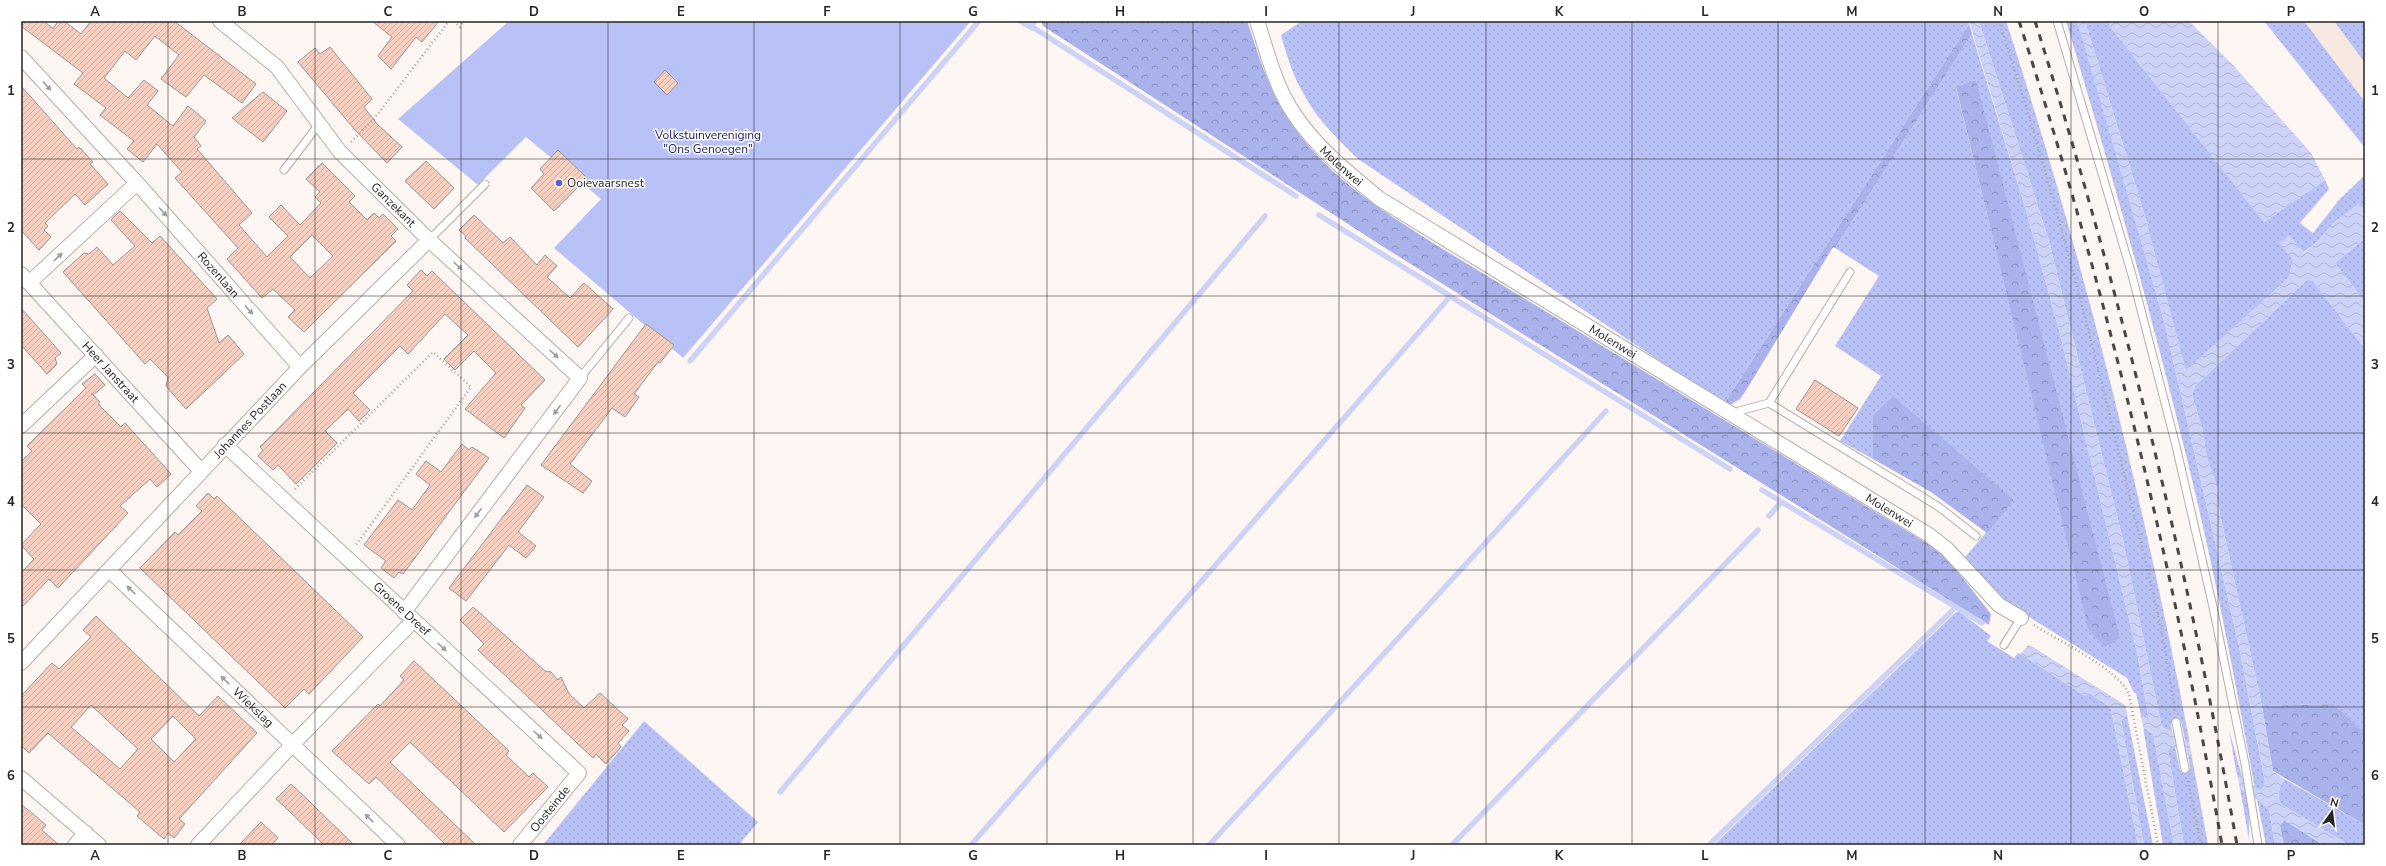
<svg xmlns="http://www.w3.org/2000/svg" width="2386" height="866" viewBox="0 0 2386 866" font-family="'Nunito Sans',sans-serif">
  <style>
    .built { fill: #f8e8e2 }
    .grass { fill: url(#grass-dots); fill-rule: evenodd }
    .forest { fill: url(#forest-crowns) }
    .green { fill: #b9c2f7 }
    .water { fill: url(#water-waves) }
    .pier { fill: #fef6f3 }
    .lines { fill: none; stroke-linecap: round; stroke-linejoin: round }
    .stream { stroke: #ccd3f6; stroke-width: 5.5 }
    .building { fill: url(#building-hatch); stroke: #9d9693; fill-rule: evenodd }
    .lane-casing { stroke: #b5aeab; stroke-width: 9 }
    .street-casing { stroke: #b5aeab; stroke-width: 16 }
    .path { stroke: #a7a19f; stroke-width: 2.5; stroke-dasharray: 1 3; stroke-linecap: butt }
    .lane { stroke: #fff; stroke-width: 7 }
    .street { stroke: #fff; stroke-width: 14 }
    .rail { stroke: #4a4645; stroke-width: 3; stroke-dasharray: 7 7; stroke-linecap: butt }
    .oneway { fill: #9e9c9c }
    .grid { fill: none; stroke: #272423; stroke-width: 1; stroke-opacity: 0.55 }
    .poi-dot { fill: #5a5fd6; stroke: #fff; stroke-width: 1.5 }
    .labels { text-anchor: middle; dominant-baseline: central; stroke-width: 3; stroke-linejoin: round; paint-order: stroke }
    .park-label { font-size: 12px; fill: #222263; stroke: #fff }
    .street-label { font-size: 12px; fill: #272423; stroke: #fff }
    .poi-label { font-size: 12px; fill: #272423; stroke: #fff; text-anchor: start }
    .neatline { fill: none; stroke: #272423; stroke-width: 1.5 }
    .grid-label { font-size: 13px; text-anchor: middle; font-weight: bold; fill: #272423 }
  </style>
  <defs>
    <pattern id="grass-dots" width="8" height="8" patternUnits="userSpaceOnUse"><rect width="8" height="8" fill="#b9c2f7"/><path d="M2 2h.1M6 6h.1" fill="none" stroke="#9fa7d3" stroke-width="1.8" stroke-linecap="round"/></pattern>
    <pattern id="forest-crowns" width="20" height="18" patternUnits="userSpaceOnUse"><rect width="20" height="18" fill="#a9b2eb"/><path d="M2 6a3 3 0 1 1 6 0M12 15a3 3 0 1 1 6 0" fill="none" stroke="#8a91be"/></pattern>
    <pattern id="water-waves" width="16" height="10" patternUnits="userSpaceOnUse"><rect width="16" height="10" fill="#ccd3f6"/><path d="M0 5q4-4 8 0t8 0" fill="none" stroke="#afb5d3"/></pattern>
    <pattern id="building-hatch" width="6" height="6" patternUnits="userSpaceOnUse"><rect width="6" height="6" fill="#f7cfc0"/><path d="M-1 1l2-2M0 6l6-6M5 7l2-2" fill="none" stroke="#d4b2a5"/></pattern>
  </defs>
  <rect width="100%" height="100%" fill="#fef6f3"/>
  <polygon class="built" points="2278,21 2365,21 2365,134"/>
  <g class="grass">
    <path d="M1302,21h667v3l-245,380 -366,-245c-18,-18 -39,-37 -52,-61 -12,-19 -19,-41 -25,-63z"/>
    <path d="M1979,21h27c77,236 138,479 184,723l-5,-4 -4,-19 -10,2 1,8 -9,-3 -2,-5 -38,-183 -74,-299z"/>
    <path d="M2066,21h11l13,41 74,259 75,325 26,136 -1,5 -4,3 -5,-1c-21,-115 -43,-232 -72,-346 -35,-142 -75,-282 -117,-422z"/>
    <polygon points="2085,21 2109,21 2109,25 2264,222 2325,180 2329,189 2300,223 2313,233 2339,200 2365,175 2365,208 2358,205 2333,223 2317,242 2303,252 2279,242 2293,260 2289,277 2188,371 2185,368 2144,213"/>
    <polygon points="2264,21 2304,21 2365,102 2365,148"/>
    <polygon points="2334,21 2365,21 2365,63"/>
    <path d="M1972,34l55,180 33,120 77,318 12,68 -8,-4 -5,-23h-2l-7,-15 -114,-71 -28,-25 -20,-25 49,-57 -141,-84v43l-33,-18 41,-65 -46,-30 44,-70 -44,-28zM1976,80l114,551 -134,-543z"/>
    <polygon points="2365,238 2365,302 2335,263"/>
    <polygon points="2308,279 2313,281 2365,349 2365,733 2334,704 2262,706 2216,496 2218,491 2207,457 2202,428 2192,395 2195,386"/>
    <polygon points="1956,612 1960,612 1991,636 1987,641 2014,658 2018,653 2021,654 2085,696 2089,693 2106,704 2111,709 2138,845 1714,845"/>
    <polygon points="2127,715 2153,845 2144,845 2121,720"/>
    <polygon points="644,721 758,822 739,845 543,845"/>
    <polygon points="2143,727 2153,734 2174,845 2163,845"/>
    <polygon points="2229,730 2243,780 2237,776"/>
    <polygon points="2171,745 2175,747 2180,770 2190,768 2188,755 2192,758 2208,845 2184,845 2168,751"/>
    <path d="M2277,775l88,50v20h-16l-68,-41c-5,-9 -1,-17 3,-25z"/>
    <polygon points="2240,788 2245,791 2249,813 2249,840"/>
    <polygon points="2257,799 2269,809 2275,845 2266,845"/>
  </g>
  <g class="forest">
    <path d="M1041,21h206c8,22 14,45 24,66 35,76 95,113 162,156l510,310 48,61 -2,11 -607,-379 -339,-220z"/>
    <polygon points="1969,24 1972,34 1835,248 1833,247 1745,392 1740,399 1730,405 1724,404"/>
    <polygon points="1976,80 2120,638 2105,647 2089,631 1956,87"/>
    <polygon points="1893,396 2014,500 1987,533 1931,492 1873,459 1873,416"/>
    <polygon points="2334,704 2365,733 2365,825 2273,771 2262,706"/>
    <polygon points="2284,820 2323,845 2284,845 2280,826"/>
  </g>
  <polygon class="green" points="509,21 971,21 683,358 554,248 601,199 526,137 478,185 398,119"/>
  <g class="water">
    <polygon points="1015,21 1038,21 1032,31"/>
    <path d="M1969,21h10l70,220 74,299 38,183 2,5 9,3 88,59 4,-3 1,-5 -26,-136 -75,-325 -87,-300h8l59,192 42,157 103,-93 4,-17 -14,-17 10,-8 15,17 13,-10 16,-19 25,-19 7,4v30l-30,25 30,39v47l-52,-68 -5,-2 -113,107 -3,9 10,33 5,29 12,34 -3,5 46,210 11,65 11,8c-4,8 -8,16 -3,25l68,41h-26l-39,-25 -4,6 4,19h-9l-6,-36 -4,-4 -94,-60 -3,6 16,94h-10l-21,-111 -26,-19 -6,5 23,125h-6l-27,-136 -5,-5 -17,-11 -4,3 -64,-42 7,-9 5,2 116,73 -12,-68 -77,-318 -33,-120z"/>
    <polygon points="2109,21 2189,21 2234,66 2311,153 2325,180 2264,222 2109,25"/>
  </g>
  <g class="pier">
    <polygon points="2125,703 2140,713 2144,730 2128,718"/>
    <polygon points="2189,741 2237,773 2240,790 2193,761"/>
  </g>
  <g class="lines">
    <g class="stream">
      <polyline points="1023,21 1296,196"/>
      <polyline points="1319,215 1730,469"/>
      <polyline points="690,361 979,21"/>
      <polyline points="1762,490 1982,623"/>
      <polyline points="1769,516 1781,502"/>
      <polyline points="780,792 1265,216"/>
      <polyline points="971,845 1447,300"/>
      <polyline points="1209,845 1606,411"/>
      <polyline points="1452,845 1758,530"/>
      <polyline points="1709,845 1952,611"/>
    </g>
  </g>
  <g class="building">
    <path d="M21,21h23l9,8 5,-8h6l17,13 10,-13h83l82,63 -14,19 -38,-28 -18,22 -25,-18 18,-24 -24,-19 -19,24 -11,-9 -21,27 24,20 16,-18 14,11 -11,14 26,21 15,-20 18,15 -12,16 7,9 -4,3 55,64 -13,12 28,32 21,-21 -19,-19 12,-12 19,20 21,-22 -6,-6 5,-5 -14,-13 16,-16 33,33 -6,6 18,18 7,-7 5,5 4,-4 15,15 -7,7 5,5 -92,91 -16,-15 7,-7 -22,-21 -11,9 -35,-39 11,-11 -63,-70 7,-6 -25,-28 -14,18 -16,-13 7,-8 -34,-26 6,-7 -32,-24 9,-11 -62,-47zM312,235l21,21 -23,22 -20,-21z"/>
    <polygon points="372,21 439,21 422,42 416,37 391,69 378,56 392,37"/>
    <polygon points="330,47 372,99 364,107 377,124 402,147 387,163 355,130 298,62 315,48 320,54"/>
    <polygon points="665,70 678,83 667,95 654,82"/>
    <polygon points="21,86 77,149 79,147 93,162 90,164 108,184 85,205 75,194 45,223 48,226 44,230 51,237 39,250 21,230"/>
    <polygon points="263,92 287,111 263,142 232,118"/>
    <polygon points="558,150 587,178 554,211 531,188 544,174 540,169"/>
    <polygon points="426,161 454,188 434,209 405,181"/>
    <polygon points="120,211 152,243 160,236 217,299 207,308 219,343 228,335 244,354 186,409 166,386 168,377 150,359 145,364 63,272 84,253 89,254 97,247 113,265 135,246 111,220"/>
    <polygon points="474,215 503,243 510,237 537,265 545,255 557,266 547,277 570,298 584,283 613,309 578,347 465,238 466,236 459,230"/>
    <polygon points="421,270 427,276 432,271 545,380 521,405 525,408 504,438 465,409 496,373 474,351 455,370 444,359 468,335 445,314 408,354 400,346 353,393 370,410 359,421 348,409 325,431 337,443 296,484 278,465 273,470 258,456 263,450 260,447 413,291 407,285"/>
    <polygon points="21,308 61,353 55,358 57,364 47,374 21,345"/>
    <polygon points="646,324 674,345 660,363 658,362 634,394 639,397 625,417 612,408 570,464 592,481 583,493 541,465"/>
    <polygon points="95,374 105,385 93,395 91,393 100,402 98,404 121,427 125,423 171,474 157,487 150,479 120,506 128,513 58,588 49,579 21,608 21,573 34,559 21,545 41,524 21,504 21,462 32,451 27,446 86,388 82,384"/>
    <polygon points="1815,380 1858,408 1839,436 1796,409"/>
    <polygon points="462,444 469,450 472,447 489,458 403,574 399,572 394,578 381,568 386,561 364,545 398,500 412,510 430,485 416,474 426,461 441,472"/>
    <polygon points="527,485 544,497 518,532 536,546 526,558 509,545 466,601 449,588"/>
    <polygon points="208,493 214,499 217,496 363,637 309,694 304,689 285,708 140,568 175,532 178,535 202,511 196,506"/>
    <polygon points="473,607 545,671 551,672 558,680 561,677 569,694 584,708 600,693 628,719 622,725 629,731 618,743 621,747 606,764 596,754 593,758 478,650 484,644 460,620"/>
    <path d="M96,616l103,100 19,-20 39,37 -78,86 6,5 -11,14 -6,-5 -4,6 -27,-23 3,-4 -92,-79 -19,20 -8,-8v-49l31,-33 7,6 32,-32 -8,-7zM91,705l47,44 -18,20 -49,-42zM173,716l23,23 -22,23 -23,-23z"/>
    <polygon points="414,661 509,751 506,755 529,777 533,773 548,787 504,832 410,742 390,762 476,845 446,845 376,777 369,784 332,751 378,704 380,706 404,680 400,676"/>
    <polygon points="291,784 309,801 354,845 324,845 288,810 276,799"/>
    <polygon points="21,804 46,825 42,830 59,845 21,845"/>
    <polygon points="261,822 278,838 271,845 239,845"/>
  </g>
  <g class="lines">
    <g class="lane-casing">
      <g id="lane">
        <polyline points="2057,21 2132,275 2176,446 2213,607 2245,764 2258,845"/>
        <polyline points="284,170 319,124"/>
        <polyline points="429,240 485,184"/>
        <polyline points="580,378 629,318"/>
        <polyline points="1769,403 1939,507 1976,536"/>
        <polyline points="1732,416 1739,411 1769,403 1850,272"/>
        <polyline points="2004,645 2021,618"/>
        <polyline points="2176,722 2185,769"/>
      </g>
    </g>
    <g class="street-casing">
      <g id="street">
        <path id="s1" d="M220,21l57,46 63,85 89,88 151,138 -176,234"/>
        <path id="s2" d="M1257,21c8,24 14,49 25,72 21,44 61,76 98,106l549,336 18,14 52,56 22,13"/>
        <path id="s3" d="M21,57l116,126 163,184"/>
        <path id="s4" d="M21,274l180,197"/>
        <polyline points="29,283 137,183"/>
        <polyline points="21,426 96,355"/>
        <path id="s5" d="M225,445l354,328 -59,72"/>
        <path id="s6" d="M109,570l289,275"/>
        <path id="s7" d="M21,663l279,-296 129,-127"/>
        <polyline points="21,778 99,845"/>
        <polyline points="75,845 86,833"/>
        <polyline points="198,845 293,744 413,621"/>
      </g>
    </g>
    <g class="path">
      <polyline points="454,21 460,27 464,21"/>
      <path d="M1999,21c48,146 87,296 123,445 20,81 42,163 53,245"/>
      <polyline points="351,142 374,119 449,21"/>
      <polyline points="295,489 433,352 471,387 356,545"/>
      <path d="M2034,625c25,16 84,44 95,69l29,151"/>
      <polyline points="2188,781 2201,845"/>
    </g>
    <use href="#lane" class="lane"/>
    <use href="#street" class="street"/>
    <g class="rail">
      <path d="M2019,21c87,269 154,545 203,824"/>
      <path d="M2035,21c85,270 153,545 202,824"/>
    </g>
  </g>
  <defs><path id="oneway-solid" d="M-6-.8H1V-3.2L6.5 0L1 3.2V.8H-6Z"/></defs>
  <g class="oneway">
    <use href="#oneway-solid" transform="translate(47 86) rotate(47)"/>
    <use href="#oneway-solid" transform="translate(163 212) rotate(48)"/>
    <use href="#oneway-solid" transform="translate(58 257) rotate(-43)"/>
    <use href="#oneway-solid" transform="translate(458 266) rotate(42)"/>
    <use href="#oneway-solid" transform="translate(249 310) rotate(48)"/>
    <use href="#oneway-solid" transform="translate(554 354) rotate(42)"/>
    <use href="#oneway-solid" transform="translate(557 410) rotate(127)"/>
    <use href="#oneway-solid" transform="translate(478 513) rotate(127)"/>
    <use href="#oneway-solid" transform="translate(131 590) rotate(-137)"/>
    <use href="#oneway-solid" transform="translate(442 647) rotate(42)"/>
    <use href="#oneway-solid" transform="translate(225 680) rotate(-137)"/>
    <use href="#oneway-solid" transform="translate(538 735) rotate(42)"/>
    <use href="#oneway-solid" transform="translate(369 818) rotate(-136)"/>
  </g>
  <path class="grid" d="M168,21v824M315,21v824M461,21v824M608,21v824M754,21v824M900,21v824M1047,21v824M1193,21v824M1339,21v824M1486,21v824M1632,21v824M1778,21v824M1925,21v824M2071,21v824M2218,21v824M21,159h2344M21,296h2344M21,433h2344M21,570h2344M21,707h2344"/>
  <circle class="poi-dot" cx="559" cy="183" r="4"/>
  <g class="labels">
    <g class="park-label">
      <text x="708" y="135">Volkstuinvereniging<tspan x="708" dy="14">"Ons Genoegen"</tspan></text>
    </g>
    <g class="street-label">
      <text stroke="none"><textPath href="#s2" startOffset="171">Molenwei</textPath></text>
      <text stroke="none"><textPath href="#s1" startOffset="254">Ganzekant</textPath></text>
      <text stroke="none"><textPath href="#s3" startOffset="294">Rozenlaan</textPath></text>
      <text stroke="none"><textPath href="#s2" startOffset="495">Molenwei</textPath></text>
      <text stroke="none"><textPath href="#s4" startOffset="133">Heer Janstraat</textPath></text>
      <text stroke="none"><textPath href="#s7" startOffset="334">Johannes Postlaan</textPath></text>
      <text stroke="none"><textPath href="#s2" startOffset="819">Molenwei</textPath></text>
      <text stroke="none"><textPath href="#s5" startOffset="241">Groene Dreef</textPath></text>
      <text stroke="none"><textPath href="#s6" startOffset="199">Wiekslag</textPath></text>
      <text transform="translate(550 809) rotate(-51)">Oosteinde</text>
    </g>
    <g class="poi-label">
      <text x="567" y="183">Ooievaarsnest</text>
    </g>
  </g>
  <rect width="2386" height="866" fill="none" stroke="#ffffff" stroke-width="44"/>
  <g transform="translate(2332 812) rotate(14)" stroke="#ffffff" stroke-width="3" paint-order="stroke">
  <path d="M0-3L7 15L0 10L-7 15Z" fill="#272423"/>
  <text y="-6" font-size="11" font-weight="bold" text-anchor="middle" fill="#272423">N</text>
  </g>
  <rect x="22" y="22" width="2342" height="822" class="neatline"/>
  <g class="grid-label">
    <text x="95" y="16">A</text>
    <text x="242" y="16">B</text>
    <text x="388" y="16">C</text>
    <text x="534" y="16">D</text>
    <text x="681" y="16">E</text>
    <text x="827" y="16">F</text>
    <text x="973" y="16">G</text>
    <text x="1120" y="16">H</text>
    <text x="1266" y="16">I</text>
    <text x="1413" y="16">J</text>
    <text x="1559" y="16">K</text>
    <text x="1705" y="16">L</text>
    <text x="1852" y="16">M</text>
    <text x="1998" y="16">N</text>
    <text x="2144" y="16">O</text>
    <text x="2291" y="16">P</text>
    <text x="11" y="95">1</text>
    <text x="2375" y="95">1</text>
    <text x="11" y="232">2</text>
    <text x="2375" y="232">2</text>
    <text x="11" y="369">3</text>
    <text x="2375" y="369">3</text>
    <text x="11" y="506">4</text>
    <text x="2375" y="506">4</text>
    <text x="11" y="643">5</text>
    <text x="2375" y="643">5</text>
    <text x="11" y="780">6</text>
    <text x="2375" y="780">6</text>
    <text x="95" y="860">A</text>
    <text x="242" y="860">B</text>
    <text x="388" y="860">C</text>
    <text x="534" y="860">D</text>
    <text x="681" y="860">E</text>
    <text x="827" y="860">F</text>
    <text x="973" y="860">G</text>
    <text x="1120" y="860">H</text>
    <text x="1266" y="860">I</text>
    <text x="1413" y="860">J</text>
    <text x="1559" y="860">K</text>
    <text x="1705" y="860">L</text>
    <text x="1852" y="860">M</text>
    <text x="1998" y="860">N</text>
    <text x="2144" y="860">O</text>
    <text x="2291" y="860">P</text>
  </g>
</svg>
